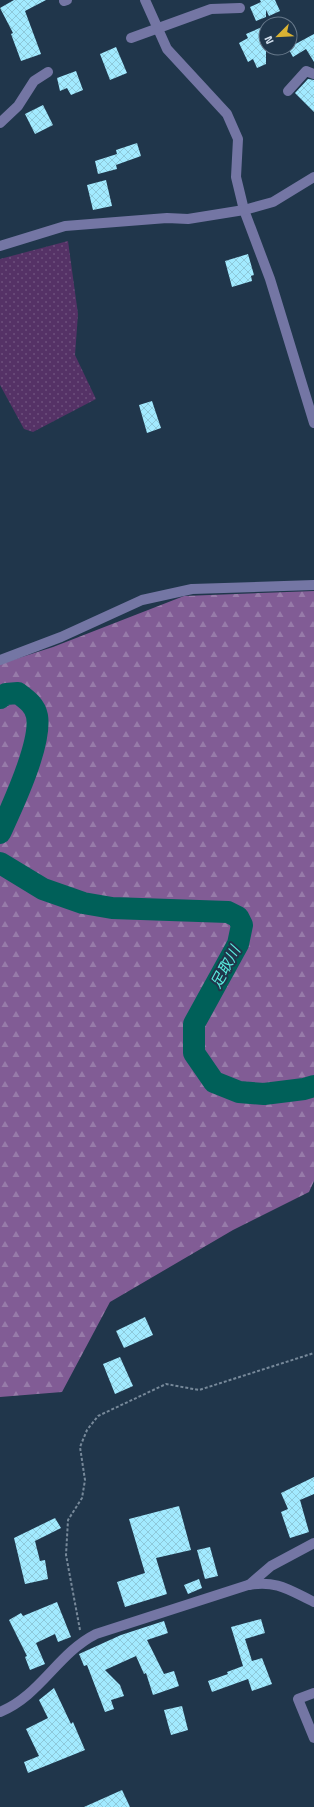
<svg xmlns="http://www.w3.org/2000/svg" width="314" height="1807" viewBox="0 0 314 1807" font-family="'Titillium Web','Noto Sans JP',sans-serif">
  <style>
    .green { fill: url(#green-dots) }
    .forest { fill: url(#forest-firs) }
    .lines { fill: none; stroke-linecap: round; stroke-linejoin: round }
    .river { stroke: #006059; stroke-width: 22 }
    .building { fill: url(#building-cross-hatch) }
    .path { stroke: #77899a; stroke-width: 2; stroke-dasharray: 3 2; stroke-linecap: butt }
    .minor { stroke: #7476a4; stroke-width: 10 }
    .labels { text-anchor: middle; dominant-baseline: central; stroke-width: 4; stroke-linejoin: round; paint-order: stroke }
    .water-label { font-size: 15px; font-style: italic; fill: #5aeddf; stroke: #20364b }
  </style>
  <defs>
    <pattern id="green-dots" width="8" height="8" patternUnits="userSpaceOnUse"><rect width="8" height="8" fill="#553266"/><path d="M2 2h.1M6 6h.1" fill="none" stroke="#6c4f7c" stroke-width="1.8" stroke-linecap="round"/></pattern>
    <pattern id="forest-firs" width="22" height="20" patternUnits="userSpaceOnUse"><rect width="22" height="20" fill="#815c95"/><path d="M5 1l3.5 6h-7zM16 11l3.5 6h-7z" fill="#977ba9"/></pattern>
    <pattern id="building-cross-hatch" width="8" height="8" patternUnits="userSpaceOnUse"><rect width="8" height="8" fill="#a2eaff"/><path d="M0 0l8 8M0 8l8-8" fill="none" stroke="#8ec9da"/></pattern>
  </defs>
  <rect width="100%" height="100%" fill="#20364b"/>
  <polygon class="green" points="68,241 78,314 75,355 96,399 33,432 24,429 0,385 0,259"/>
  <polygon class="forest" points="314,591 314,1181 309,1192 233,1230 110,1302 62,1392 0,1397 0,664 53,647 184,596"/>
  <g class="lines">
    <g class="river">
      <path d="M0,698l6,-4 12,-1c8,6 17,12 19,23 5,28 -25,91 -37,117"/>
      <polyline points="0,863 43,889 83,903 112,908 228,912 238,917 242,925 238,944 194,1024 194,1053 214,1082 239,1092 264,1094 304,1089 314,1086"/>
    </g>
  </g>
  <g class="building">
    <polygon points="14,0 46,0 25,11 41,54 21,61 11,34 13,33 0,8"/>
    <polygon points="260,0 275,0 280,11 269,16 266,10 266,17 256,21 250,7 261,2"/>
    <polygon points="262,27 266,37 266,64 257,68 253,59 248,62 239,43 248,38 246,34"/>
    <polygon points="314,34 314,62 306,49 293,57 288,48"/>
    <polygon points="116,47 127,73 110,80 100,54"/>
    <polygon points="76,71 83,90 71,95 67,88 60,91 57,78"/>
    <polygon points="308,79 314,80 314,112 295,93"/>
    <polygon points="43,105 53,125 35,134 25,114"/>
    <polygon points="137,143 141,156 116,165 117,169 98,174 95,161 117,154 116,150"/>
    <polygon points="106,180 112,206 93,210 87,185"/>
    <polygon points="248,254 254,275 251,276 252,281 232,287 225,261"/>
    <polygon points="152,401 161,428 147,433 139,405"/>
    <polygon points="145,1317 153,1335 124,1348 116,1331"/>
    <polygon points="120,1357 133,1386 115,1394 103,1364"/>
    <polygon points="314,1477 314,1494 300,1500 309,1532 290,1538 281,1512 288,1509 281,1493"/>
    <polygon points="179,1506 191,1550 156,1558 167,1594 125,1607 117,1582 145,1573 129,1519"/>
    <polygon points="55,1518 61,1528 35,1541 40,1561 45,1560 48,1579 25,1584 14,1538"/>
    <polygon points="210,1547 218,1576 205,1579 197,1550"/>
    <polygon points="199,1579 202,1588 188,1594 184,1585"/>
    <polygon points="57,1602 71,1637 58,1642 55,1634 36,1643 45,1664 30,1670 25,1657 27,1656 9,1620 21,1613 23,1616"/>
    <polygon points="261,1619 265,1633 245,1639 252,1661 262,1658 272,1684 252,1691 248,1679 212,1692 208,1681 228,1674 227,1672 243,1666 231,1627"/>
    <polygon points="164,1621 168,1633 147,1640 164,1674 174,1671 179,1686 153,1695 146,1673 144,1674 136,1656 105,1670 120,1685 124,1696 111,1700 114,1709 105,1712 87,1665 84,1666 79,1654 121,1635"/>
    <polygon points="54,1688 71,1724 73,1722 85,1750 28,1773 24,1762 39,1756 26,1729 48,1718 39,1700"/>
    <polygon points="182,1706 188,1730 171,1735 164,1710"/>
    <polygon points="122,1790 130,1807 84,1807"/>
  </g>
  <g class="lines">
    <polyline class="path" points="80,1630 66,1555 68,1520 82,1498 85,1480 80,1447 87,1430 98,1416 166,1384 199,1390 314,1353"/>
    <g class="minor">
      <polyline points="145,0 167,49 227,114 238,139 236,177 244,210 270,279 314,423"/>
      <polyline points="64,1 67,0"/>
      <polyline points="131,38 211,9 240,8"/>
      <polyline points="288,91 306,71 314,74"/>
      <polyline points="0,123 18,106 34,81 48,72"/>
      <polyline points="0,246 65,226 167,218 188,219 244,210 273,202 314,177"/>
      <polyline points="0,660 61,637 142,600 192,589 314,585"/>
      <polyline points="249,1585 271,1566 314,1543"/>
      <polyline points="314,1693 298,1699 314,1738"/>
      <path d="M0,1712c40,-16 58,-59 96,-78l152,-49c29,-5 41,5 66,17"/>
    </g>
  </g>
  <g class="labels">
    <g class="water-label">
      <text transform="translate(225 967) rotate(-62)">足取川</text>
    </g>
  </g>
  <g transform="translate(278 36) rotate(246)"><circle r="19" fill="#20364b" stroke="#67798b"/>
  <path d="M0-3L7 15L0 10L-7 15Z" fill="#dab333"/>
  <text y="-6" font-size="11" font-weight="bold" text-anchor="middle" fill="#d1deec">N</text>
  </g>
</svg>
